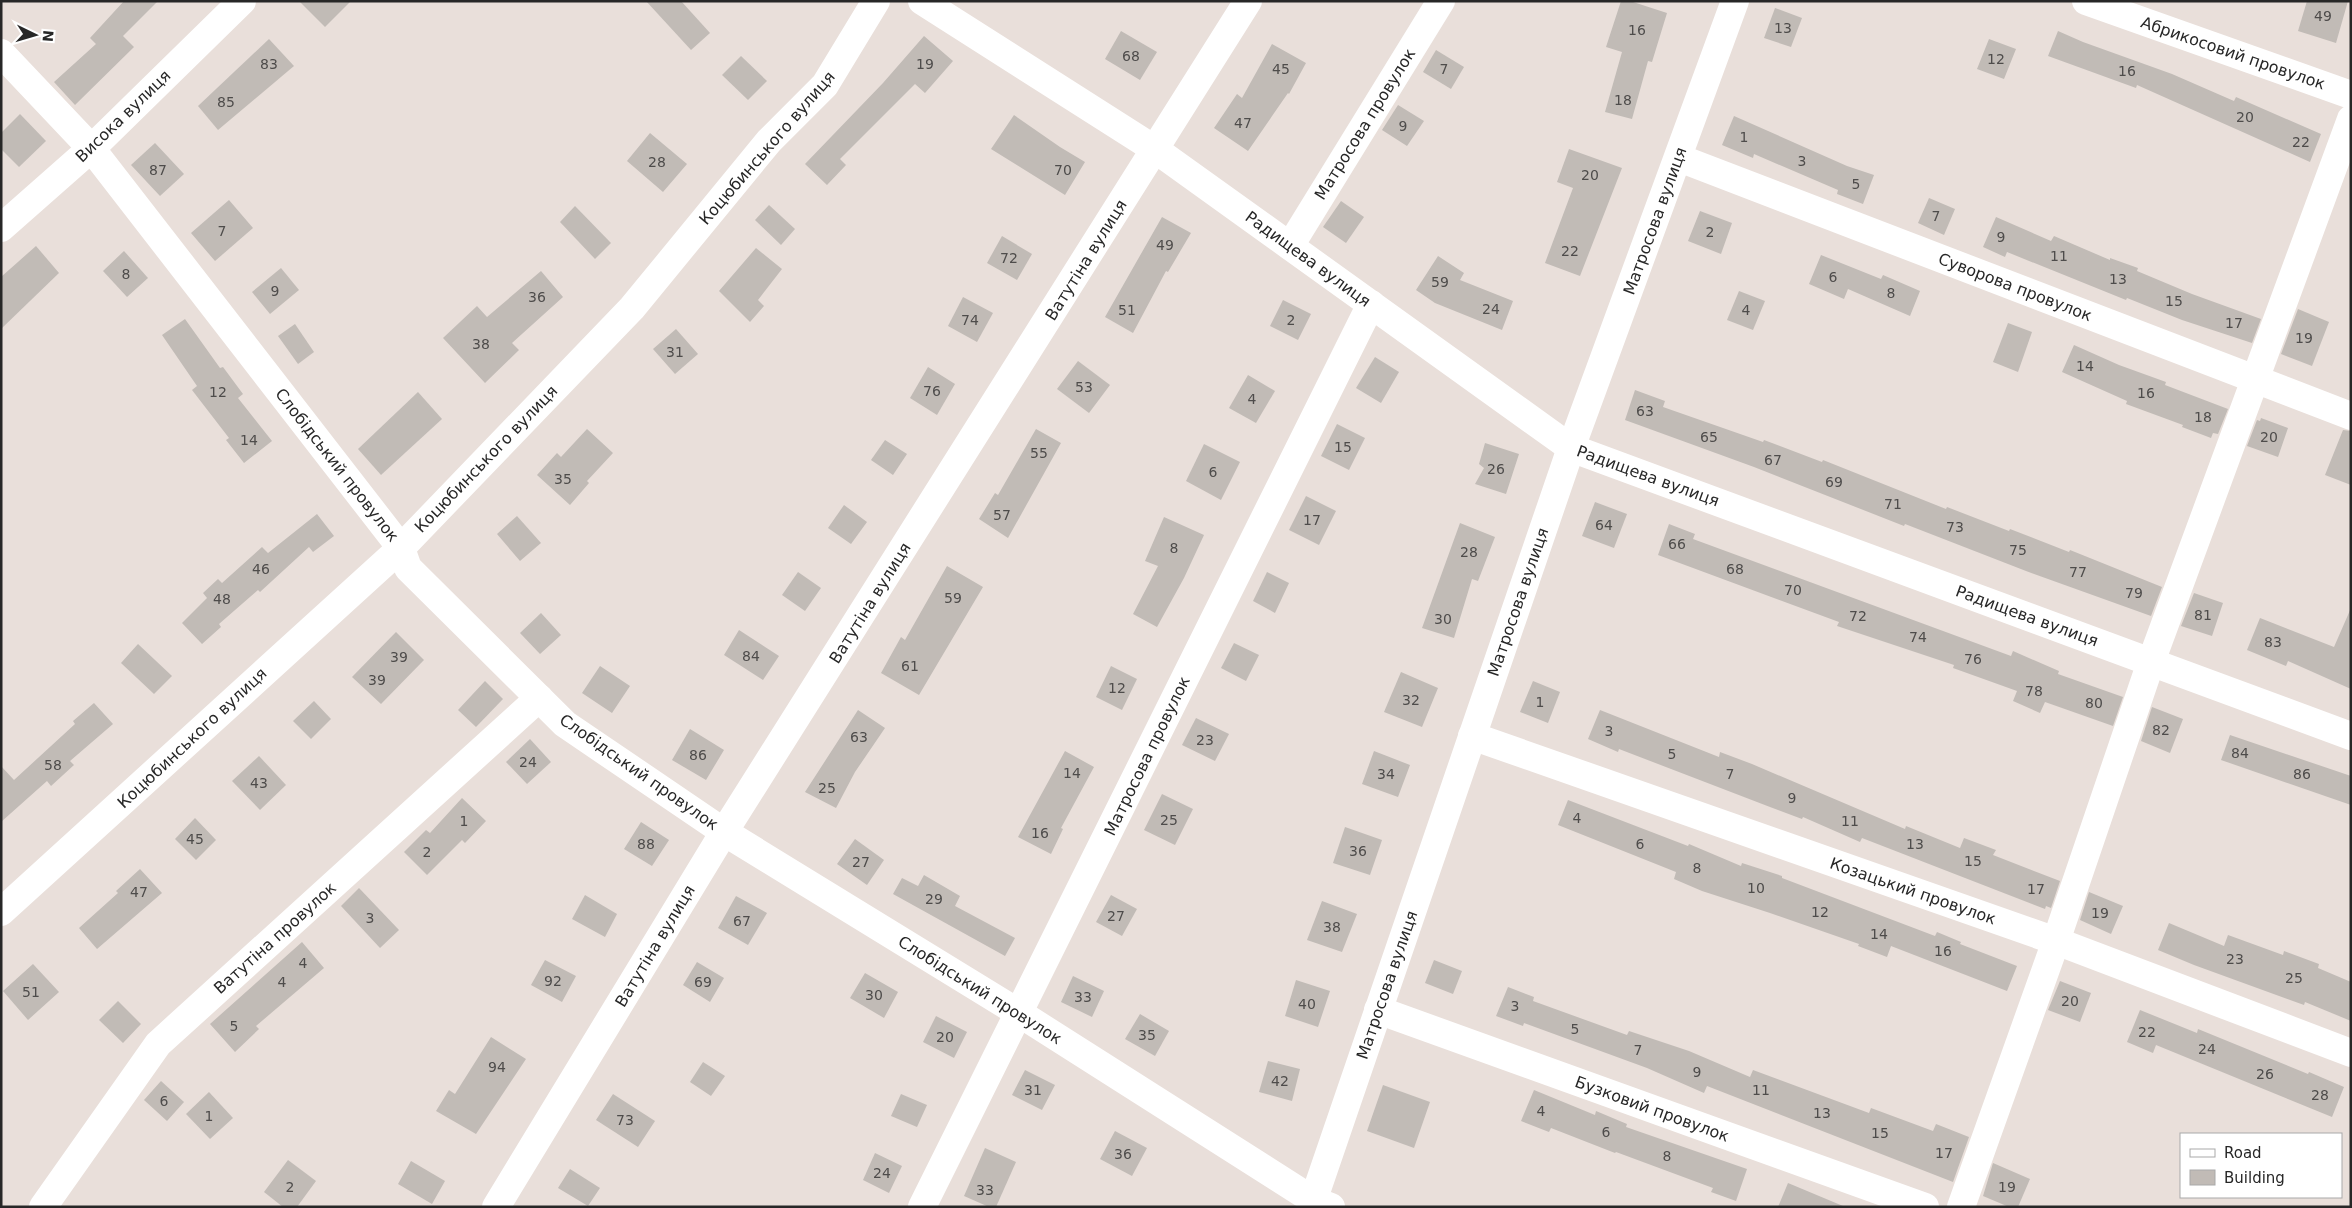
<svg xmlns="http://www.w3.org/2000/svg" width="2352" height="1208" viewBox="0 0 2352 1208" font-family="'DejaVu Sans',sans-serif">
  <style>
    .building { fill: #c1bbb6 }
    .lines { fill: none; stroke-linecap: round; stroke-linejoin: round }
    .minor { stroke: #fff; stroke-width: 28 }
    .labels { text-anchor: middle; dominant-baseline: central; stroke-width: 5; stroke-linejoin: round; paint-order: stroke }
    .number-label { font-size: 14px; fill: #4e4c4b }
    .street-label { font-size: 16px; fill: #272727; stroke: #fff }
  </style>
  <rect width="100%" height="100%" fill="#e9dfda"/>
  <g class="building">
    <polygon points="124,1 158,1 123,36 134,47 75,105 54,82 96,44 90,38"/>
    <polygon points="299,1 351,1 325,27"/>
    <polygon points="646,1 681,1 710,33 691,50"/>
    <polygon points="1621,1 1630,1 1667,13 1652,62 1648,61 1632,119 1605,112 1622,52 1606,47"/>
    <polygon points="2307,1 2348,1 2336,43 2298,31"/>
    <polygon points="1775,8 1802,18 1791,47 1764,38"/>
    <polygon points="1121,31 1157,52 1140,80 1105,59"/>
    <polygon points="2058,31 2083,42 2172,74 2234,101 2236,97 2321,134 2310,162 2137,85 2136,88 2048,56"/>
    <polygon points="924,36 953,61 925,93 915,84 840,159 846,165 827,185 805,164 883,83"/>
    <polygon points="269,39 294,66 218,130 198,106"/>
    <polygon points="1989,39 2016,49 2004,79 1977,69"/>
    <polygon points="1272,44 1306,63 1289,94 1288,93 1248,151 1214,128 1237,94 1242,98"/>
    <polygon points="1436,50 1464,67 1451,89 1423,72"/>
    <polygon points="741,56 767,81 748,100 722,75"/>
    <polygon points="1398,105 1424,121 1407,146 1382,130"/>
    <polygon points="20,114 46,141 19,167 1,149 1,133"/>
    <polygon points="1014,115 1060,147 1085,162 1065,195 991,149"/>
    <polygon points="1734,116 1847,166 1874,175 1863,204 1837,194 1838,190 1754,154 1753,158 1722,145"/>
    <polygon points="650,133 687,164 663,192 627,161"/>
    <polygon points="155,143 184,174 160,196 131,165"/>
    <polygon points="1569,149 1622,168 1580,276 1545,263 1573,188 1557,182"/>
    <polygon points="1929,198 1955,209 1944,235 1918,223"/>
    <polygon points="229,200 253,228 215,261 191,233"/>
    <polygon points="1341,201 1364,217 1346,243 1323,227"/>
    <polygon points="769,205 795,229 781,245 755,220"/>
    <polygon points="575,206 611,243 595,259 560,222"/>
    <polygon points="1700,211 1732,223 1721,254 1688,241"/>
    <polygon points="1162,217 1191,233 1168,272 1166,271 1133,333 1105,317"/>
    <polygon points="1996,217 2051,241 2054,236 2110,260 2110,258 2138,268 2137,271 2192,294 2261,319 2252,343 2182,320 2127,298 2126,300 2007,252 2005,257 1983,247"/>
    <polygon points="1002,236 1032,254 1017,280 987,263"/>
    <polygon points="36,246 59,273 1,329 1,277"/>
    <polygon points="756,248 782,269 758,300 764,306 750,322 719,291"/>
    <polygon points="124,251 148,278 127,297 103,271"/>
    <polygon points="1821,255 1881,279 1883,275 1920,291 1910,316 1848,289 1844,299 1809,284"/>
    <polygon points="1438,256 1464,273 1460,280 1513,301 1502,330 1435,303 1416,290"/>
    <polygon points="281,268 299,290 270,314 252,292"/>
    <polygon points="541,271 563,297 512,343 519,350 485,383 443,338 477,306 487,317"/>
    <polygon points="1739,291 1765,301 1753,330 1727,320"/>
    <polygon points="963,297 993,313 977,342 948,326"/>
    <polygon points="1283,300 1311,314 1298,340 1270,326"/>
    <polygon points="2298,309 2329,322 2312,366 2281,354"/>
    <polygon points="185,319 220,368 223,367 243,394 238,398 272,441 244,463 226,440 229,438 192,390 197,386 162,335"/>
    <polygon points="2008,323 2032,332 2018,372 1993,362"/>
    <polygon points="295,324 314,352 298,364 278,336"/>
    <polygon points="676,329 698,354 675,374 653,349"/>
    <polygon points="2074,345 2119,365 2166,382 2165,385 2228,409 2218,434 2213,433 2211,438 2182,427 2183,425 2126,404 2127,401 2062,372"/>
    <polygon points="1375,357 1399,372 1381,403 1356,388"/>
    <polygon points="1078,361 1110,385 1089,413 1057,389"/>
    <polygon points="928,367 955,384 937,415 910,398"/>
    <polygon points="1248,375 1275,391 1256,423 1229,408"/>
    <polygon points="1635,390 1665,401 1663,407 1763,442 1764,440 1822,462 1823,460 1946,509 1947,507 2009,531 2010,529 2069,552 2070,550 2162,587 2151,616 2026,571 1905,524 1904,526 1754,467 1625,420"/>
    <polygon points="418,392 442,419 381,475 358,449"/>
    <polygon points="2261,418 2288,428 2278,457 2247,446 2257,420 2260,421"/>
    <polygon points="1337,424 1365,438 1349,470 1321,456"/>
    <polygon points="587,429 613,453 587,481 589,483 570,505 537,475 557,453 561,457"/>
    <polygon points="1036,429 1061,443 1008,538 979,519 995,493 998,495"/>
    <polygon points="2343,430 2351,431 2351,485 2325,475"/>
    <polygon points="885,440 907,454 893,475 871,460"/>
    <polygon points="1485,443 1519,454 1506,494 1475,484 1484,468 1479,464"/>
    <polygon points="1204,444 1240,462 1221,500 1186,481"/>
    <polygon points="1306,496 1336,511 1319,545 1289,530"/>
    <polygon points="1595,502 1627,514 1614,548 1582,536"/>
    <polygon points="844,505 867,522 851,544 828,528"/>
    <polygon points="317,514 334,536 313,552 309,547 260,592 258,590 219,624 221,627 202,644 182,623 207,598 203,593 218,579 222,583 262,547 268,553"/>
    <polygon points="517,516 541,543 520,561 497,534"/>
    <polygon points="1164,517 1204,535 1184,578 1157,627 1133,614 1158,566 1145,561"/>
    <polygon points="1460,523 1495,537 1478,581 1472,579 1454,638 1422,628"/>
    <polygon points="1669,524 1695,534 1693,539 2011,656 2013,651 2059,671 2058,674 2123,697 2113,726 2045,702 2040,713 2013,701 2017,691 1953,668 1954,665 1837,626 1839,622 1658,555"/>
    <polygon points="947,566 983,587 919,695 881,673 901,637 905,640"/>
    <polygon points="798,572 821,588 805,611 782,595"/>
    <polygon points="1267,572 1289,583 1275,613 1253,601"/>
    <polygon points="2194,593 2223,603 2212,636 2181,626"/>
    <polygon points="2351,608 2351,689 2288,661 2286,666 2247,650 2260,618 2334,647"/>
    <polygon points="541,613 561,635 540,654 520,633"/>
    <polygon points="739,630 779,656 763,680 724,655"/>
    <polygon points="396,632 424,660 381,704 352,677"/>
    <polygon points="1234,643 1259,655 1246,681 1221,668"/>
    <polygon points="138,644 172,676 154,694 121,663"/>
    <polygon points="600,666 630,686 612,713 582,693"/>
    <polygon points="1111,666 1137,679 1122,710 1096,697"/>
    <polygon points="1401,672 1438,688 1422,727 1384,712"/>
    <polygon points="485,681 503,699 476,727 458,710"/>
    <polygon points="1533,681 1560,692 1548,723 1520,712"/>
    <polygon points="314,701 331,719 311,739 293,721"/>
    <polygon points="94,703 113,724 70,761 74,765 51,786 47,781 1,822 1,766 14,780 75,724 73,721"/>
    <polygon points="2152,707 2183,719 2170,753 2141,741"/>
    <polygon points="858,710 885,728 855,772 836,808 805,792"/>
    <polygon points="1600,710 1719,757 1720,752 1752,764 1905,829 1906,826 1960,848 1964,838 1996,850 1993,855 2060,881 2051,908 2046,906 2045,909 1862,838 1860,842 1803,817 1802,819 1770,807 1619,749 1618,752 1588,739"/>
    <polygon points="1196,718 1229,734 1215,761 1182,745"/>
    <polygon points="690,729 724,750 706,780 672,760"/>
    <polygon points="2230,735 2351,776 2351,805 2221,760"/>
    <polygon points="530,739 551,762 527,784 506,762"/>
    <polygon points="1065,751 1094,767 1061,828 1063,829 1051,854 1018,837"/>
    <polygon points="1374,751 1410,765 1398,797 1362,784"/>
    <polygon points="259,756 286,785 260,810 232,781"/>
    <polygon points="1162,794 1193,809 1175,845 1144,830"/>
    <polygon points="462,798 486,821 465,843 462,840 427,875 404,852 426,830 430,833"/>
    <polygon points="1568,800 1688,846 1689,844 1741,866 1742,863 1782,876 1782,878 1935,936 1937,932 1961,942 1960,944 2017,966 2007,991 1891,946 1887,957 1858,946 1859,944 1770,913 1702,891 1674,879 1676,872 1558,825"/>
    <polygon points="195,818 216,840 196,860 175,839"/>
    <polygon points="641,822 669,840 652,866 624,849"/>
    <polygon points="1345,827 1382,840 1370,875 1333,863"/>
    <polygon points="855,839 884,860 867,885 837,864"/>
    <polygon points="140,869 162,893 97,949 79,928 118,893 116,891"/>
    <polygon points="924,875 960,896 955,906 1015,938 1005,956 893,894 902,878 918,886"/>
    <polygon points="359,888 399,930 380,948 341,906"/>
    <polygon points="2089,892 2123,906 2111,934 2080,920"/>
    <polygon points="585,895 617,914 605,937 572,919"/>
    <polygon points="1111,895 1137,909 1122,936 1096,922"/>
    <polygon points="736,896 767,913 748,945 718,928"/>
    <polygon points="1322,901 1357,914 1342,952 1307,940"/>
    <polygon points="2169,923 2224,946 2228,935 2283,955 2284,951 2319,964 2318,968 2351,982 2351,1021 2305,1002 2304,1005 2194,965 2158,950"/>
    <polygon points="302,942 324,968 256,1026 259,1029 235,1052 210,1024"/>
    <polygon points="545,960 576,976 562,1002 531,985"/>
    <polygon points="1434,960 1462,971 1453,994 1425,983"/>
    <polygon points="697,962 724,978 710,1002 683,985"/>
    <polygon points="33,964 59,992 28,1020 3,991"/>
    <polygon points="865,973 898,992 884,1018 850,998"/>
    <polygon points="1073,976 1104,991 1092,1017 1061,1002"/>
    <polygon points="1296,980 1330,991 1318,1027 1285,1016"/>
    <polygon points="2060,981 2091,993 2080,1022 2048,1010"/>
    <polygon points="1508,987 1534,997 1533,1001 1627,1035 1629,1031 1689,1051 1750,1077 1753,1070 1869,1113 1871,1108 1933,1131 1936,1124 1969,1137 1953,1182 1707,1086 1704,1093 1647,1068 1524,1023 1523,1026 1496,1016"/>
    <polygon points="118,1001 141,1024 123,1043 99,1020"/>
    <polygon points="2140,1010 2197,1033 2198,1029 2308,1074 2309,1072 2344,1087 2332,1117 2156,1045 2153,1053 2127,1042"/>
    <polygon points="1140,1014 1169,1031 1155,1056 1125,1039"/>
    <polygon points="936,1016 967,1032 954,1058 923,1042"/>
    <polygon points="491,1037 526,1059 476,1134 436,1111 449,1090 455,1094"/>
    <polygon points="1268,1061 1300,1069 1292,1101 1259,1092"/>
    <polygon points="703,1062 725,1076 711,1096 690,1082"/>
    <polygon points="1025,1070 1055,1085 1042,1110 1012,1095"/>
    <polygon points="161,1081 184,1102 167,1121 144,1100"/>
    <polygon points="1383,1085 1430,1102 1414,1148 1367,1131"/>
    <polygon points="1534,1090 1595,1115 1596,1111 1627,1124 1626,1127 1747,1169 1736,1201 1711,1192 1713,1188 1616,1152 1615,1153 1551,1128 1549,1132 1521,1121"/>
    <polygon points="209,1092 233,1118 210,1139 186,1114"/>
    <polygon points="613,1094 655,1121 638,1147 596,1120"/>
    <polygon points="901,1094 927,1105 917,1127 891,1116"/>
    <polygon points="1115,1131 1147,1148 1132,1176 1100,1159"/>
    <polygon points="985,1148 1016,1162 996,1207 989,1207 964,1196"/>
    <polygon points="875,1153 902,1166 889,1193 863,1180"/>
    <polygon points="288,1160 316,1181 297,1207 283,1207 264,1192"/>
    <polygon points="411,1161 445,1181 432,1204 398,1184"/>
    <polygon points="1993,1163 2030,1179 2018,1207 2009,1207 1983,1196"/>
    <polygon points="570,1169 600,1188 588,1206 558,1188"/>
    <polygon points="1788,1183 1843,1206 1843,1207 1778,1207"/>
  </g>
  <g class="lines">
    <g class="minor">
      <polyline points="922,1 1156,150 1571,448 2351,736"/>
      <polyline points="2086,1 2351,95"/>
      <polyline points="1,53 91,148 401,548 408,568 565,724 724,832 1019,1013 1313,1200 1331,1207"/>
      <polyline points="1679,158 2351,416"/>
      <polyline points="1,228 94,146 242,1"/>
      <polyline points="1290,246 1441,1"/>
      <polyline points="1472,736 2056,941 2351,1053"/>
      <polyline points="1,912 401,548 632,308 769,141 825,85 876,1"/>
      <polyline points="1378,1010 1925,1207"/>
      <polyline points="43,1207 158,1044 539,698"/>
      <polyline points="496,1207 724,832 1248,1"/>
      <polyline points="922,1207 1371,304"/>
      <polyline points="1311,1207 1571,448 1735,1"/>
      <polyline points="1961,1207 2056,941 2151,662 2351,119"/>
    </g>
  </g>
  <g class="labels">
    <g class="number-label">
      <text x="2323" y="16">49</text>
      <text x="1783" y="28">13</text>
      <text x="1637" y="30">16</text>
      <text x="1131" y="56">68</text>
      <text x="1996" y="59">12</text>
      <text x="269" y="64">83</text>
      <text x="925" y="64">19</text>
      <text x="1281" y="69">45</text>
      <text x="1444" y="69">7</text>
      <text x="2127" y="71">16</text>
      <text x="1623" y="100">18</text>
      <text x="226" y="102">85</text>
      <text x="2245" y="117">20</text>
      <text x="1243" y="123">47</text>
      <text x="1403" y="126">9</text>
      <text x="1744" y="137">1</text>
      <text x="2301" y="142">22</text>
      <text x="1802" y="161">3</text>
      <text x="657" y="162">28</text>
      <text x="158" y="170">87</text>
      <text x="1063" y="170">70</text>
      <text x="1590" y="175">20</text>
      <text x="1856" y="184">5</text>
      <text x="1936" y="216">7</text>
      <text x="222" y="231">7</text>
      <text x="1710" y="232">2</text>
      <text x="2001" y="237">9</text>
      <text x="1165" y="245">49</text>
      <text x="1570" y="251">22</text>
      <text x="2059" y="256">11</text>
      <text x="1009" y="258">72</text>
      <text x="126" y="274">8</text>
      <text x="1833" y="277">6</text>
      <text x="2118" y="279">13</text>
      <text x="1440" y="282">59</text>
      <text x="275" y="291">9</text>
      <text x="1891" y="293">8</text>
      <text x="537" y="297">36</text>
      <text x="2174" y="301">15</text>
      <text x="1491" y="309">24</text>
      <text x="1127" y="310">51</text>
      <text x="1746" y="310">4</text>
      <text x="970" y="320">74</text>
      <text x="1291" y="320">2</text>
      <text x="2234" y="323">17</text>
      <text x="2304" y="338">19</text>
      <text x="481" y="344">38</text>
      <text x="675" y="352">31</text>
      <text x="2085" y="366">14</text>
      <text x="1084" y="387">53</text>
      <text x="932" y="391">76</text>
      <text x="218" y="392">12</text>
      <text x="2146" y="393">16</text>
      <text x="1252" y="399">4</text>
      <text x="1645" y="411">63</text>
      <text x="2203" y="417">18</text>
      <text x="1709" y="437">65</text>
      <text x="2269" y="437">20</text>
      <text x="249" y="440">14</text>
      <text x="1343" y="447">15</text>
      <text x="1039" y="453">55</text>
      <text x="1773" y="460">67</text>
      <text x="1496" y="469">26</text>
      <text x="1213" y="472">6</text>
      <text x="563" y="479">35</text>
      <text x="1834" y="482">69</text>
      <text x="1893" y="504">71</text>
      <text x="1002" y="515">57</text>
      <text x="1312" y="520">17</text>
      <text x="1604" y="525">64</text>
      <text x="1955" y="527">73</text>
      <text x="1677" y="544">66</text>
      <text x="1174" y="548">8</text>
      <text x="2018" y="550">75</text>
      <text x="1469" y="552">28</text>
      <text x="261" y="569">46</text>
      <text x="1735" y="569">68</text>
      <text x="2078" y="572">77</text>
      <text x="1793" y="590">70</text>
      <text x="2134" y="593">79</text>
      <text x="953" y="598">59</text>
      <text x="222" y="599">48</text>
      <text x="2203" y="615">81</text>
      <text x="1858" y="616">72</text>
      <text x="1443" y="619">30</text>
      <text x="1918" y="637">74</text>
      <text x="2273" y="642">83</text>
      <text x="751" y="656">84</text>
      <text x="399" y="657">39</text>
      <text x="1973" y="659">76</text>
      <text x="910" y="666">61</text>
      <text x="377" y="680">39</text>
      <text x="1117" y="688">12</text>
      <text x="2034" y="691">78</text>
      <text x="1411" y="700">32</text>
      <text x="1540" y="702">1</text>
      <text x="2094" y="703">80</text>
      <text x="2161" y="730">82</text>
      <text x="1609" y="731">3</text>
      <text x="859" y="737">63</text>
      <text x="1205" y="740">23</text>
      <text x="2240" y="753">84</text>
      <text x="1672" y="754">5</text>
      <text x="698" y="755">86</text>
      <text x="528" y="762">24</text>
      <text x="53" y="765">58</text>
      <text x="1072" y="773">14</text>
      <text x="1386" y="774">34</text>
      <text x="1730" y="774">7</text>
      <text x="2302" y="774">86</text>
      <text x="259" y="783">43</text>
      <text x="827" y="788">25</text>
      <text x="1792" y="798">9</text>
      <text x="1577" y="818">4</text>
      <text x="1169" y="820">25</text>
      <text x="464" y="821">1</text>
      <text x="1850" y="821">11</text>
      <text x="1040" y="833">16</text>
      <text x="195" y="839">45</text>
      <text x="646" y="844">88</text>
      <text x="1640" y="844">6</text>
      <text x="1915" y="844">13</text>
      <text x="1358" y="851">36</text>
      <text x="427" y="852">2</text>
      <text x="1973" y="861">15</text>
      <text x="861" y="862">27</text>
      <text x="1697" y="868">8</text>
      <text x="1756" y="888">10</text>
      <text x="2036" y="889">17</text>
      <text x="139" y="892">47</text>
      <text x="934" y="899">29</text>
      <text x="1820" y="912">12</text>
      <text x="2100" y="913">19</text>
      <text x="1116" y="916">27</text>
      <text x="370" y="918">3</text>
      <text x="742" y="921">67</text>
      <text x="1332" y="927">38</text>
      <text x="1879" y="934">14</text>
      <text x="1943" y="951">16</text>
      <text x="2235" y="959">23</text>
      <text x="303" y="963">4</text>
      <text x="2294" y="978">25</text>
      <text x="553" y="981">92</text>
      <text x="282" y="982">4</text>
      <text x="703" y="982">69</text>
      <text x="31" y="992">51</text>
      <text x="874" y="995">30</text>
      <text x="1083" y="997">33</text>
      <text x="2070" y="1001">20</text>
      <text x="1307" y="1004">40</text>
      <text x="1515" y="1006">3</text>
      <text x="234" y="1026">5</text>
      <text x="1575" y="1029">5</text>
      <text x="2147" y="1032">22</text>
      <text x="1147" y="1035">35</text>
      <text x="945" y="1037">20</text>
      <text x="2207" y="1049">24</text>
      <text x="1638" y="1050">7</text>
      <text x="497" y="1067">94</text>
      <text x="1697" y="1072">9</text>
      <text x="2265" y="1074">26</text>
      <text x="1280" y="1081">42</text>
      <text x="1033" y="1090">31</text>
      <text x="1761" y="1090">11</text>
      <text x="2320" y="1095">28</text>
      <text x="164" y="1101">6</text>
      <text x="1541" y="1111">4</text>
      <text x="1822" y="1113">13</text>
      <text x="209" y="1116">1</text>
      <text x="625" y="1120">73</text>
      <text x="1606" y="1132">6</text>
      <text x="1880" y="1133">15</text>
      <text x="1944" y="1153">17</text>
      <text x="1123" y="1154">36</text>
      <text x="1667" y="1156">8</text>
      <text x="882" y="1173">24</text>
      <text x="290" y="1187">2</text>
      <text x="2007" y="1187">19</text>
      <text x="985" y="1190">33</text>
    </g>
    <g class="street-label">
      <text transform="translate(2233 53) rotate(19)">Абрикосовий провулок</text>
      <text transform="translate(123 116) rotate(-44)">Висока вулиця</text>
      <text transform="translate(1365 124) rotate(-58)">Матросова провулок</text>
      <text transform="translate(767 148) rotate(-49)">Коцюбинського вулиця</text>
      <text transform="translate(1655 221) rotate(-70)">Матросова вулиця</text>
      <text transform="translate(1308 259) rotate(36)">Радищева вулиця</text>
      <text transform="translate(1086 260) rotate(-58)">Ватутіна вулиця</text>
      <text transform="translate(2015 287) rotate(21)">Суворова провулок</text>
      <text transform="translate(486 459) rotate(-46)">Коцюбинського вулиця</text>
      <text transform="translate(337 465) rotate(52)">Слобідський провулок</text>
      <text transform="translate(1648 476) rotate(20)">Радищева вулиця</text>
      <text transform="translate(1518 602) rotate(-71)">Матросова вулиця</text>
      <text transform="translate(870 603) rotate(-58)">Ватутіна вулиця</text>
      <text transform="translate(2027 616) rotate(20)">Радищева вулиця</text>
      <text transform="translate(192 738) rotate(-43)">Коцюбинського вулиця</text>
      <text transform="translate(1147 756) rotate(-64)">Матросова провулок</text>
      <text transform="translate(639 772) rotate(35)">Слобідський провулок</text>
      <text transform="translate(1913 891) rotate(19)">Козацький провулок</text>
      <text transform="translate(275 938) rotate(-42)">Ватутіна провулок</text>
      <text transform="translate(655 946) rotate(-59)">Ватутіна вулиця</text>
      <text transform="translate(1387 985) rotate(-71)">Матросова вулиця</text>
      <text transform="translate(980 990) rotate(32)">Слобідський провулок</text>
      <text transform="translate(1652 1109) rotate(20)">Бузковий провулок</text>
    </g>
  </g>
  <rect width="2352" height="1208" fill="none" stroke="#272727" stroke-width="5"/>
  <rect x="2180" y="1133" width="162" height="65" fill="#ffffff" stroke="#a9a9a9"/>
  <rect x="2190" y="1149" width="25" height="8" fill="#ffffff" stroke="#a9a9a9"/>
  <text x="2224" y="1158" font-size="15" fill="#272727">Road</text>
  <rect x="2190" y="1170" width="25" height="15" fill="#c1bbb6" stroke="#a9a9a9"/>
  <text x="2224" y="1183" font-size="15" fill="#272727">Building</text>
  <g transform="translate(35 35) rotate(95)" stroke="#ffffff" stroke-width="4" paint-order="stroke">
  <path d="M0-4L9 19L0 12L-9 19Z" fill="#272727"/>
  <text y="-8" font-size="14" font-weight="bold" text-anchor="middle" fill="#272727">N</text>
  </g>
</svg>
